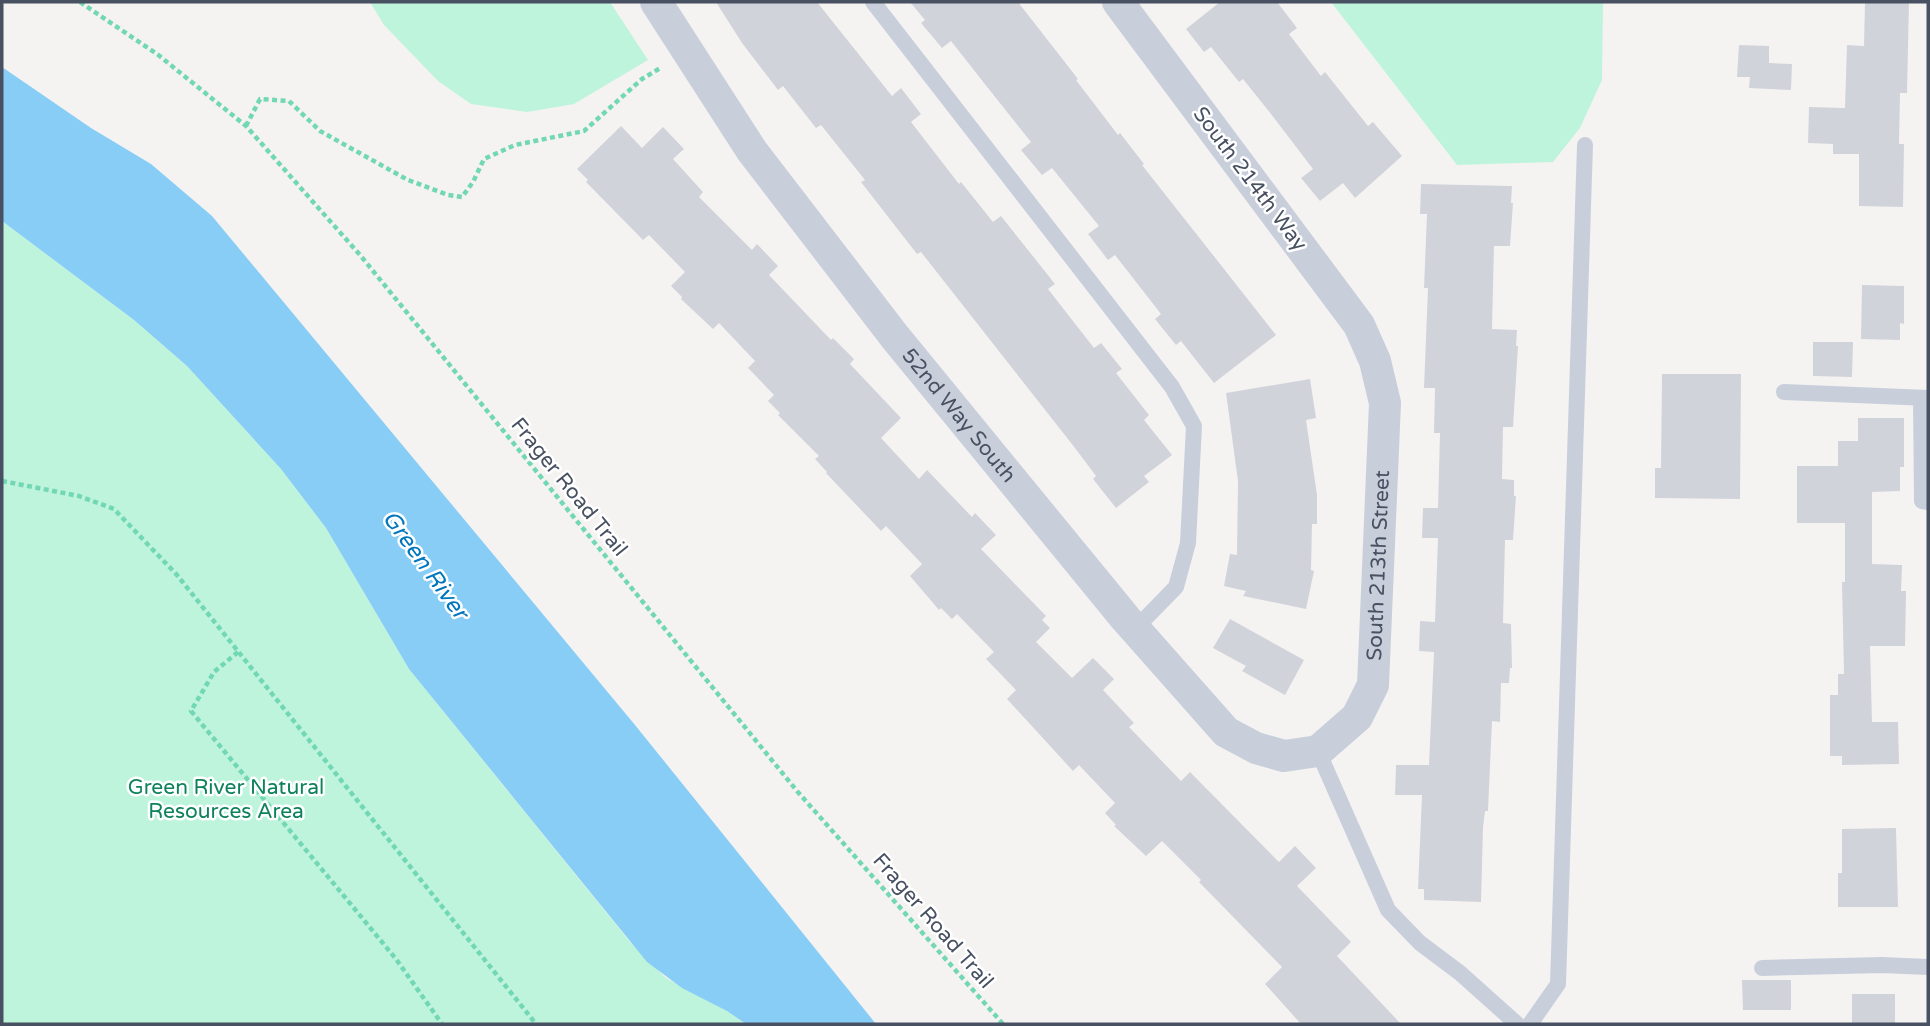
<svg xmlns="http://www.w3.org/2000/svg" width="1930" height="1026" viewBox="0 0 1930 1026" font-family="'Varela Round',sans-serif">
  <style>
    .green { fill: #bef4dc }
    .water { fill: #88cdf5 }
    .building { fill: #d1d3da }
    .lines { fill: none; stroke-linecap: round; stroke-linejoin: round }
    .path { stroke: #72d7b5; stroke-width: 4.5; stroke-dasharray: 5 3.5; stroke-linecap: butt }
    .lane { stroke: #c8cfdb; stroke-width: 16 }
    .street { stroke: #c8cfdb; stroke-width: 32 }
    .labels { text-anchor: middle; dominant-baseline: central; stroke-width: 5; stroke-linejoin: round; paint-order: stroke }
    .street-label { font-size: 21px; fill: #485162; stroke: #fff }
    .park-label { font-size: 21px; fill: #0e825a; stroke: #fff }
    .water-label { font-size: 23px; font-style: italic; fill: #0077bd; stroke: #fff }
  </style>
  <rect width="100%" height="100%" fill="#f5f3f2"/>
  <g class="green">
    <polygon points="370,2 610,2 648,60 574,104 527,112 471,104 438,81 384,25"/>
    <polygon points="1331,2 1603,2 1602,80 1580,128 1553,162 1457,165"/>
    <polygon points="2,221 134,320 187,366 281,469 326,528 409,669 630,942 666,978 727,1011 746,1024 2,1024"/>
  </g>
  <polygon class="water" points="2,67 91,128 151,164 212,216 635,725 876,1024 746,1024 727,1011 682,988 647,962 409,669 326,528 281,469 187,366 134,320 2,221"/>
  <g class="building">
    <polygon points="716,2 817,2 892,96 901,88 921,114 911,122 959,184 961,182 993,222 1001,216 1055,284 1048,289 1094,348 1101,343 1122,369 1116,373 1149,415 1144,420 1172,455 1144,476 1149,482 1116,508 1093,479 1096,476 1075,448 921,252 917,254 861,182 865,180 821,125 816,128 783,86 778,90 742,43"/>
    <polygon points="910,2 1018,2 1078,79 1076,80 1118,135 1120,133 1144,164 1142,165 1276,335 1214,383 1181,341 1176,345 1155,319 1161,314 1115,255 1108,260 1088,234 1099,226 1052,168 1042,175 1021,150 1031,142 984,83 951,41 942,48 921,23 925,20"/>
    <polygon points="1220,2 1277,2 1297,28 1289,34 1321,76 1325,72 1368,126 1373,122 1402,156 1355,198 1343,183 1320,201 1301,178 1313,169 1271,114 1243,79 1239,82 1211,47 1204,52 1186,29"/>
    <polygon points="1865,2 1909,2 1907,93 1900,93 1899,144 1904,144 1903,207 1859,206 1859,154 1833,154 1833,144 1808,143 1809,107 1845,108 1847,45 1864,46"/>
    <polygon points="1739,45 1769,46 1769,63 1792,64 1791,90 1749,88 1750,77 1737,77"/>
    <polygon points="621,126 642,148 663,127 684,149 673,159 703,192 699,197 752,250 757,244 778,266 769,275 831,340 833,338 854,359 850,364 901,418 881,438 919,479 927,470 972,517 975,513 996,535 981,549 1046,616 1042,620 1050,628 1036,642 1072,678 1093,658 1114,679 1103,690 1134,723 1129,727 1181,781 1190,772 1279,862 1295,846 1316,868 1297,886 1351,942 1337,956 1401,1024 1301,1024 1265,984 1282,967 1199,882 1201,880 1162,841 1146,856 1114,826 1116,825 1105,813 1115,803 1079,765 1073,771 1007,699 1016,690 986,659 994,652 957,614 952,619 941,608 939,610 910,576 922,564 886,526 881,531 826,473 827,472 815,459 819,456 778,415 780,413 768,401 774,395 748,368 755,361 719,323 713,329 681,299 682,297 671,286 685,272 649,235 643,240 586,182 588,180 577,169"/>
    <polygon points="1421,184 1512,186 1511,203 1513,203 1510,246 1494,246 1492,329 1517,330 1516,346 1518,346 1513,427 1503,427 1502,479 1514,480 1514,496 1516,496 1513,540 1505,540 1503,623 1511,624 1512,668 1510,668 1509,683 1501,683 1500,722 1492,721 1488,811 1485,811 1483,827 1481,902 1424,900 1424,889 1418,889 1422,795 1395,795 1396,765 1429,765 1434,652 1419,651 1420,621 1435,622 1438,538 1422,538 1423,508 1438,508 1440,433 1434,433 1435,388 1424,388 1428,288 1424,288 1427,214 1420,214"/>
    <polygon points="1862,285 1904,286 1904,324 1900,323 1900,340 1861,339"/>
    <polygon points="1813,342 1853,342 1852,377 1813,376"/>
    <polygon points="1662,374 1741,374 1740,499 1655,498 1655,468 1661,468"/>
    <polygon points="1310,379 1316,418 1306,420 1317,495 1317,524 1312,524 1311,570 1314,571 1306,609 1243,596 1246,591 1224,586 1230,554 1237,555 1238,481 1226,393"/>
    <polygon points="1858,418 1904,418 1904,467 1900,467 1900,491 1872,492 1872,564 1902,565 1901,591 1906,591 1905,646 1870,646 1872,722 1898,722 1899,764 1842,765 1842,756 1830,756 1830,695 1838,695 1838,674 1844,674 1842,582 1845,582 1845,523 1797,523 1797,466 1838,466 1838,441 1858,441"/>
    <polygon points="1230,619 1304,660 1285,695 1242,671 1246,666 1213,648"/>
    <polygon points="1896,828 1898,907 1838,907 1838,873 1842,873 1842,829"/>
    <polygon points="1742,980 1791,980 1791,1010 1743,1010"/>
    <rect x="1852" y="994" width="43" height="30"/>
  </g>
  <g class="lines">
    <g class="path">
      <polyline points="80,2 157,54 246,126 360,255 797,791 1003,1024"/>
      <polyline points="246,126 260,99 289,101 320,131 408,180 448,195 462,197 473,182 484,159 515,145 584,131 642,79 662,67"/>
      <polyline points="2,481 79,496 114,509 177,575 536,1024"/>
      <polyline points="238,652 214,672 191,711 396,959 442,1024"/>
    </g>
    <g class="lane">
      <polyline points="873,2 1172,387 1194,426 1188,543 1176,587 1135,629"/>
      <polyline points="1784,392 1928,398"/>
      <polyline points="1921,398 1922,501 1928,502"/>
      <polyline points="1318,751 1388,910 1420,943 1460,973 1517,1024"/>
      <polyline points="1762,968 1882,965 1928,967"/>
      <polyline points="1530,1024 1558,984 1585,145"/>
    </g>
    <path class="street" id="s1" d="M656,2l96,149 143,186 231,282 100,113 30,16 28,8 34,-5 39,-34 16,-32 12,-282 -10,-42 -16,-36 -241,-323"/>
  </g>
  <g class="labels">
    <g class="street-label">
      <text transform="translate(1250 179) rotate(53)">South 214th Way</text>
      <text stroke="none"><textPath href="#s1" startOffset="513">52nd Way South</textPath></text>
      <text transform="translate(569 487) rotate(51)">Frager Road Trail</text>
      <text stroke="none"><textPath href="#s1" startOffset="1232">South 213th Street</textPath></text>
      <text transform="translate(933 921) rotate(49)">Frager Road Trail</text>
    </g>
    <g class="park-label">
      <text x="226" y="787">Green River Natural<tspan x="226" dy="24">Resources Area</tspan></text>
    </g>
    <g class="water-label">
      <text transform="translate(425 565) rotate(54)">Green River</text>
    </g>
  </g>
  <rect width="1930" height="1026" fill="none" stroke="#485162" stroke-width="7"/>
</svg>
